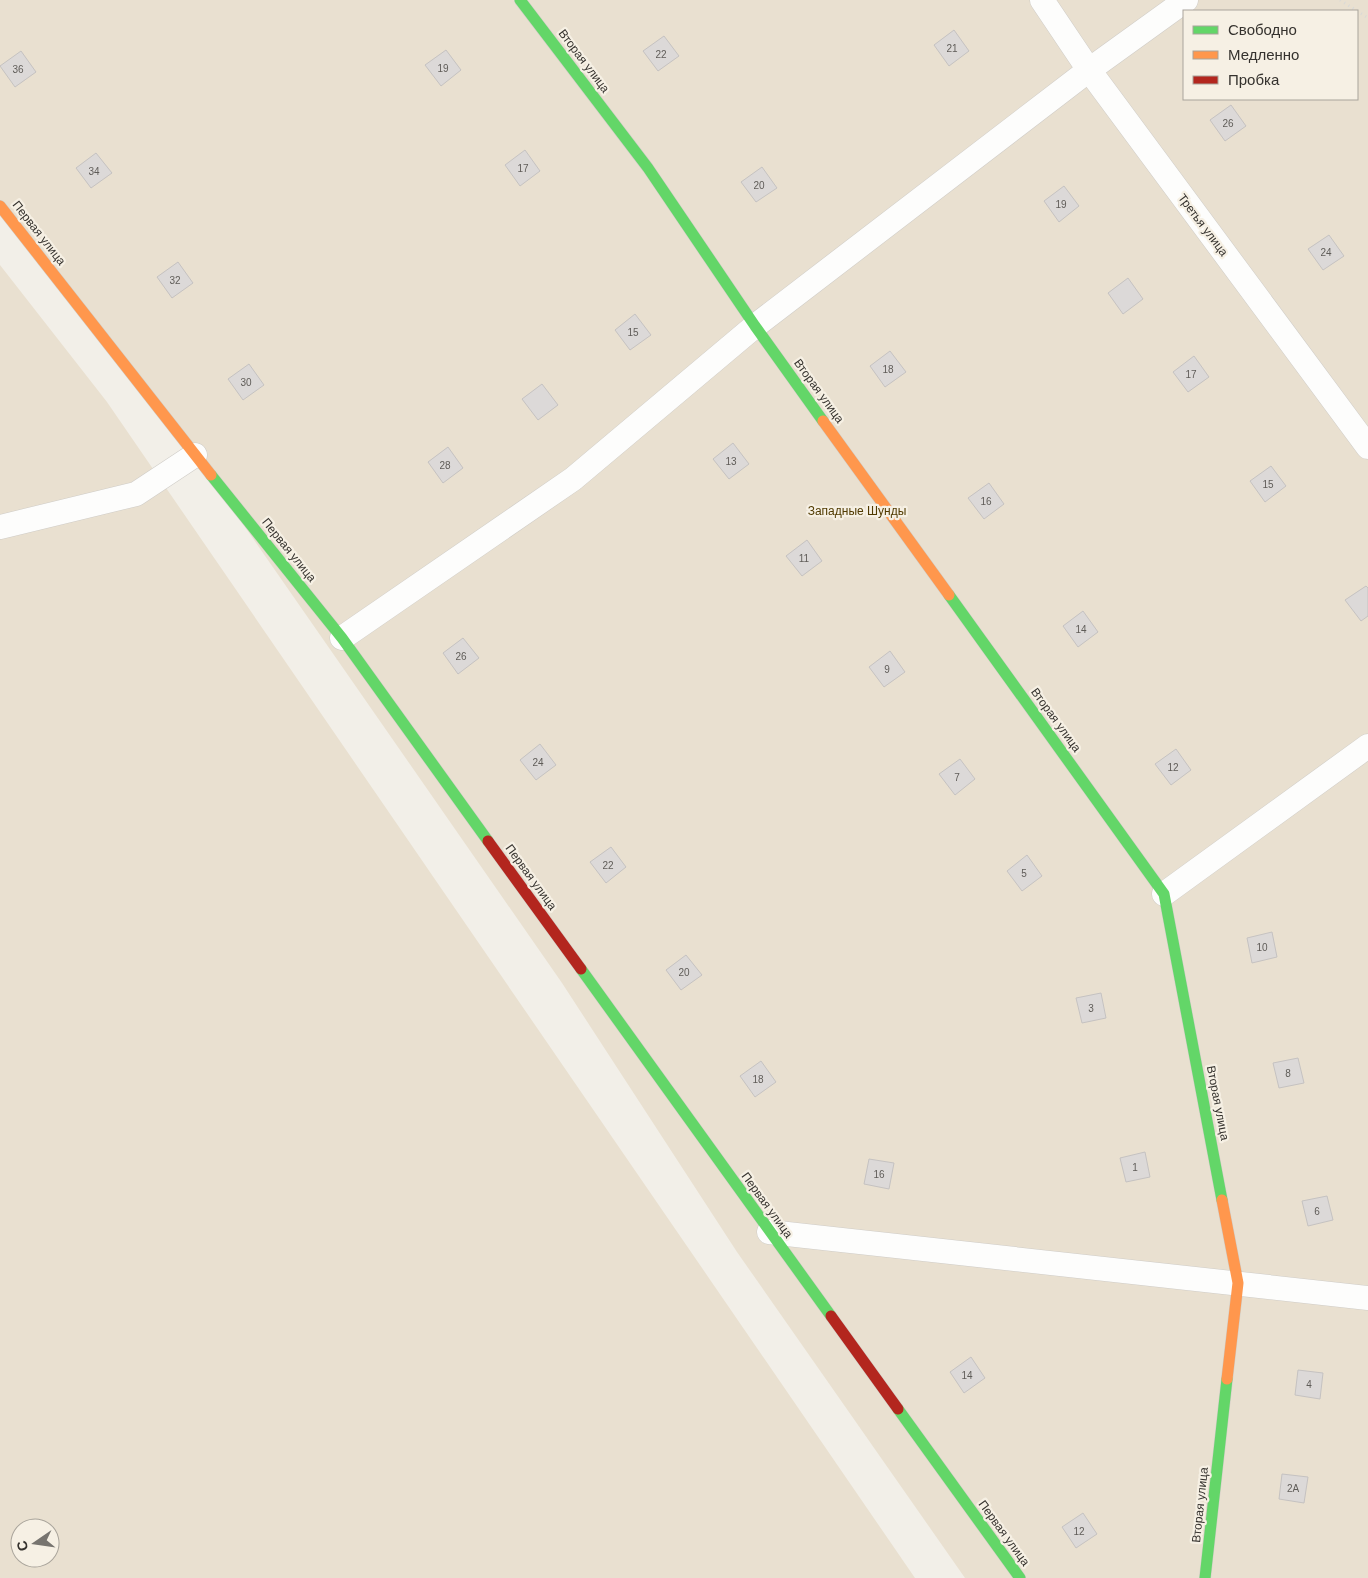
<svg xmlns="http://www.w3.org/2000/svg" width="1368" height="1578" viewBox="0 0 1368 1578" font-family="Arial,sans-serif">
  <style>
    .green { fill: #e9e0d0; fill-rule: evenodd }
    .building { fill: #dcd9d8; stroke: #c5c2c1 }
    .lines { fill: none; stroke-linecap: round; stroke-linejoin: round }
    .street-casing { stroke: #cfccc7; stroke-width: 25 }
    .fast-casing { stroke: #cfccc7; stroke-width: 12 }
    .slow-casing { stroke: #cfccc7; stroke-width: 12 }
    .jam-casing { stroke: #cfccc7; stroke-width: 12 }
    .path { stroke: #d9d9d7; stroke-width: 3; stroke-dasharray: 1 4; stroke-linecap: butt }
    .street { stroke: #fdfdfc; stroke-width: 24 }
    .fast { stroke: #63d668; stroke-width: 11 }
    .slow { stroke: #ff974d; stroke-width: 11 }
    .jam { stroke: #b3261e; stroke-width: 11 }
    .labels { text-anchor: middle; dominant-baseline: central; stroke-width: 4.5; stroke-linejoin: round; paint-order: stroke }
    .number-label { font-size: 10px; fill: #5f5c58 }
    .street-label { font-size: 12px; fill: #35322e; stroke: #f6f0e4 }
    .park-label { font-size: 12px; fill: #503a01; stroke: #f6f0e4 }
  </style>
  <rect width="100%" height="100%" fill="#f2efe8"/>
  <g class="green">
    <path d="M0,0h1368v1578h-403l-228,-326 -175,-269 -367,-528 -195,-243zM1184,11h173v88h-173z"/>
    <path d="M0,265l107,137 808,1176h-915zM20,1528h30v30h-30z"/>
  </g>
  <g class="building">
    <polygon points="954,30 969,51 949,66 934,45"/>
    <polygon points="664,36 679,56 658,71 643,51"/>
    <polygon points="446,50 461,70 441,86 425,65"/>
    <polygon points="21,51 36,72 15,87 0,66"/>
    <polygon points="1231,105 1246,126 1225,141 1210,120"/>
    <polygon points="525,150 540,171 520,186 505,165"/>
    <polygon points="96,153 112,173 91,188 76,168"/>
    <polygon points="762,167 777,188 756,202 741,182"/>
    <polygon points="1064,186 1079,206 1059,222 1044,201"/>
    <polygon points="1329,235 1344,256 1323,270 1308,249"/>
    <polygon points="178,262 193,283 172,298 157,277"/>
    <polygon points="1128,278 1143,299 1123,314 1108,293"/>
    <polygon points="635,314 651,335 630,350 615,330"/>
    <polygon points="890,351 906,372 885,387 870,366"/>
    <polygon points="1194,356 1209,377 1188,392 1173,372"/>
    <polygon points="249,364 264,385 243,400 228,379"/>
    <polygon points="542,384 558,405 538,420 522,399"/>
    <polygon points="733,443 749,464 729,479 713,459"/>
    <polygon points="448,447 463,468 443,483 428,462"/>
    <polygon points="1271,466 1286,486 1265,502 1250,481"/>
    <polygon points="989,483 1004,504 984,519 968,498"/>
    <polygon points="807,540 822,561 802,576 786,556"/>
    <polygon points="1366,586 1368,588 1368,616 1361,621 1345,600"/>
    <polygon points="1083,611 1098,632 1078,647 1063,626"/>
    <polygon points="463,638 479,658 458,674 443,653"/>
    <polygon points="890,651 905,672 884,687 869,667"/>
    <polygon points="540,744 556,765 536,780 520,760"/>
    <polygon points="1176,749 1191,770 1171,785 1155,764"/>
    <polygon points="960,759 975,779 955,795 939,774"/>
    <polygon points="611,847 626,867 606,883 590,862"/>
    <polygon points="1027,855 1042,876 1022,891 1007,871"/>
    <polygon points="1272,932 1277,957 1252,963 1247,938"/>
    <polygon points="686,955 702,975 681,990 666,970"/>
    <polygon points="1101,993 1106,1018 1082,1023 1076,998"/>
    <polygon points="1298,1058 1304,1083 1279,1088 1273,1063"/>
    <polygon points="761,1061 776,1082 755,1097 740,1076"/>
    <polygon points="1145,1152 1150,1177 1126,1182 1120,1158"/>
    <polygon points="869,1159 894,1163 889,1189 864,1184"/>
    <polygon points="1327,1196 1333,1220 1308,1226 1302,1201"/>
    <polygon points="971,1357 985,1378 964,1393 950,1372"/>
    <polygon points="1298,1370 1323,1373 1320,1399 1295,1395"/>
    <polygon points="1282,1474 1308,1477 1304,1503 1279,1499"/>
    <polygon points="1083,1513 1097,1534 1076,1548 1062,1527"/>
  </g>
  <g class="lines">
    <g class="street-casing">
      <g id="street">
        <polyline points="1042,0 1089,70 1368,447"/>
        <polyline points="0,527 136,494 195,455"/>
        <polyline points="342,638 573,479 755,326 1089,70 1186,0"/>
        <polyline points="1164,894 1368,746"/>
        <polyline points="769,1232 1368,1298"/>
      </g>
    </g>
    <g class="fast-casing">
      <g id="fast">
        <polyline points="520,0 648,168 755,326 823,421"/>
        <polyline points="211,475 342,638 488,841"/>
        <polyline points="949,595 1164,894 1222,1200"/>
        <polyline points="581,969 831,1316"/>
        <polyline points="898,1409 1020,1578"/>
        <polyline points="1205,1578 1227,1379"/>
      </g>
    </g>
    <g class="slow-casing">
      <g id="slow">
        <polyline points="0,206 211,475"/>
        <polyline points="823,421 949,595"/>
        <polyline points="1222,1200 1238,1283 1227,1379"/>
      </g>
    </g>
    <g class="jam-casing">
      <g id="jam">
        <polyline points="488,841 581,969"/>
        <polyline points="831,1316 898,1409"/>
      </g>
    </g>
    <polyline class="path" points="1340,0 1368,18"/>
    <use href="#street" class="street"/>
    <use href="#fast" class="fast"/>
    <use href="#slow" class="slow"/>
    <use href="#jam" class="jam"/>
  </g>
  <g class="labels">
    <g class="number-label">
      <text x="952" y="48">21</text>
      <text x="661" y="54">22</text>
      <text x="443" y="68">19</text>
      <text x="18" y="69">36</text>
      <text x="1228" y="123">26</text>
      <text x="523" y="168">17</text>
      <text x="94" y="171">34</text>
      <text x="759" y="185">20</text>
      <text x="1061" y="204">19</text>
      <text x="1326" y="252">24</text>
      <text x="175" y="280">32</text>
      <text x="633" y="332">15</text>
      <text x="888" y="369">18</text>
      <text x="1191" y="374">17</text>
      <text x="246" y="382">30</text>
      <text x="731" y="461">13</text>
      <text x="445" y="465">28</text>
      <text x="1268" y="484">15</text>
      <text x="986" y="501">16</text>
      <text x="804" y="558">11</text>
      <text x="1081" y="629">14</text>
      <text x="461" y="656">26</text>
      <text x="887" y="669">9</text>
      <text x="538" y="762">24</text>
      <text x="1173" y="767">12</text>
      <text x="957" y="777">7</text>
      <text x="608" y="865">22</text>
      <text x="1024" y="873">5</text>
      <text x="1262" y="947">10</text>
      <text x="684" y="972">20</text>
      <text x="1091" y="1008">3</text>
      <text x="1288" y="1073">8</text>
      <text x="758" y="1079">18</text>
      <text x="1135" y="1167">1</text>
      <text x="879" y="1174">16</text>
      <text x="1317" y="1211">6</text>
      <text x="967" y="1375">14</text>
      <text x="1309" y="1384">4</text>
      <text x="1293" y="1488">2А</text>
      <text x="1079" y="1531">12</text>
    </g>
    <g class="street-label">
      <text transform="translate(584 61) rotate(53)">Вторая улица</text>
      <text transform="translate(1203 225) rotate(53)">Третья улица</text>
      <text transform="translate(39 233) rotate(52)">Первая улица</text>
      <text transform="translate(819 391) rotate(54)">Вторая улица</text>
      <text transform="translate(289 550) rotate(51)">Первая улица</text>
      <text transform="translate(1056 720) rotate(54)">Вторая улица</text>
      <text transform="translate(531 877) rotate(54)">Первая улица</text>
      <text transform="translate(1218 1103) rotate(79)">Вторая улица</text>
      <text transform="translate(767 1205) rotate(54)">Первая улица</text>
      <text transform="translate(1200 1505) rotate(-84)">Вторая улица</text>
      <text transform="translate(1004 1533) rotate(54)">Первая улица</text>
    </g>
    <g class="park-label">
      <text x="857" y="511">Западные Шунды</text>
    </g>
  </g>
  <rect x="1183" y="10" width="175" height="90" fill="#f6f0e4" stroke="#a9a49b"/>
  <rect x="1193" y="26" width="25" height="8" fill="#63d668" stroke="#a9a49b"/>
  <text x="1228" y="35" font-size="15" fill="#35322e">Свободно</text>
  <rect x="1193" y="51" width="25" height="8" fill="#ff974d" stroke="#a9a49b"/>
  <text x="1228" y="60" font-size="15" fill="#35322e">Медленно</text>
  <rect x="1193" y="76" width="25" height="8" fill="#b3261e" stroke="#a9a49b"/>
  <text x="1228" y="85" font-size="15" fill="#35322e">Пробка</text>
  <g transform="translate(35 1543) rotate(257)"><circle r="24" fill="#f6f0e4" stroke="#a9a49b"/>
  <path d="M0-4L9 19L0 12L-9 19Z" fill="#77746f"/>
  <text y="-8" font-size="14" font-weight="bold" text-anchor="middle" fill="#35322e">С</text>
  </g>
</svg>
